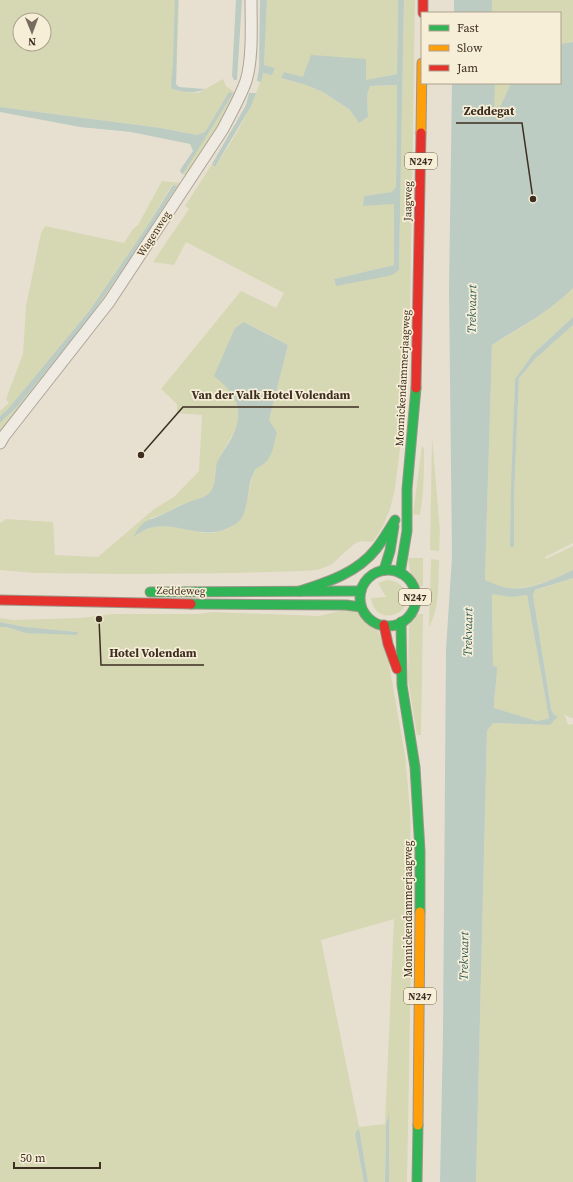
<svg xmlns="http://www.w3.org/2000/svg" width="573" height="1182" viewBox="0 0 573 1182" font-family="'Source Serif 4',serif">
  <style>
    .green { fill: #d6d7b3; fill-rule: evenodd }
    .water { fill: #bcccc2; fill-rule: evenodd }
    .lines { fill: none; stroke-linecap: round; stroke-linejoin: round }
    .street-casing { stroke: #ada599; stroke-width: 13 }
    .fast-casing { stroke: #9c958a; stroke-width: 11 }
    .slow-casing { stroke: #9c958a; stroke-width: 11 }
    .jam-casing { stroke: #9c958a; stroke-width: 11 }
    .street { stroke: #efebe3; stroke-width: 11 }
    .fast { stroke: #30b455; stroke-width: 9 }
    .slow { stroke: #ff9f0a; stroke-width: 9 }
    .jam { stroke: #e5322d; stroke-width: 9 }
    .labels { text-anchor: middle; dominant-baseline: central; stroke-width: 3.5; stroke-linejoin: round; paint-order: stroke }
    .shield { fill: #f7eed8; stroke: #756857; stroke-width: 1 }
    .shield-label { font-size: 10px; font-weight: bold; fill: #3d2e20 }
    .street-label { font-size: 11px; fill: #3d2e20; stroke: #f7eed8 }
    .water-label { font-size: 12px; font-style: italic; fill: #2f5d5a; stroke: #f7eed8 }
    .leader { fill: none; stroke: #3d2e20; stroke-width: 1.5 }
    .callout-dot { fill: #3d2e20; stroke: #f7eed8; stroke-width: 1.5 }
    .callout-label { font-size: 12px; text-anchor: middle; font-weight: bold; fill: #3d2e20; stroke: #f7eed8; stroke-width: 3.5; stroke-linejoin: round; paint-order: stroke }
  </style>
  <rect width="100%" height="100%" fill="#e7e0d1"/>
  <g class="green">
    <path d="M0,0h179l-3,84 -4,5 6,2 20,2 25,-14 3,7 9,7 -1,7 -43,73 -6,2 -2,-1 46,-82 -24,40 -8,3 -36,-7 -161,-21zM20,20h24v24h-24z"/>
    <path d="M267,0h131l-1,74 -31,6 -63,-3 -19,-5 -3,6 25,7 17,7 27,18 9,13 9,-6 -1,-22 3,-9 27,-1 -1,102 -3,5 -29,4 -1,9 31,-1v61l-60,14 2,7 63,-16 5,-270h11l-5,312 -8,89 -1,39 -6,49 -5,20 -7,17 -10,16 -12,-1 -7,3 -23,21 -14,5 -16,1 -67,2 -104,1 -95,-1 -35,-3v-47l6,-4 47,3 2,33 43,2 56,-48 20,-12 25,-26 3,-56 -25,-2v-9l-16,-15 80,-98 35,17 8,-15 -98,-51 -12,23 -21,-3 36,-53 -4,-3 27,-42 3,3c19,-28 39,-62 48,-94l9,2 3,-7 -11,-3zM245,322l43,23 -19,75 4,25 -3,11 -5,7 -7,3 -5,8 -8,33 -4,12 -7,6 -10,5 -10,3h-11l-18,-5 -18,-2 -13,1 -12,4 -7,6 16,-19 13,-4 16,-9 21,-6 9,-6 4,-6 1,-16 3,-11 19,-33 2,-12 -3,-16 -10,-14z"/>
    <polygon points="492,0 573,0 573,42 560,44 560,13 492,13"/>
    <polygon points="495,83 511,83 500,107 493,110"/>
    <polygon points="162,181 181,183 130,266 0,437 0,423 17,407 87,321 138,247 177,186 172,185 144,231 90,310 8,409 0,416 0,411 9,403 6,399 23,354 26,306 41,233 45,226 124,243 133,229 138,225"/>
    <path d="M573,288v29l-40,37 -18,25 -5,168h4v-49l5,-120 16,-19 38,-34v218l-28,14 1,2 27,-13v24c-19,9 -43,20 -64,18 -8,-1 -17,-5 -24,-7l7,-236c28,-17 58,-33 81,-57z"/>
    <polygon points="432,436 440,533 439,551 430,550"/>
    <path d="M422,446l2,2c0,22 0,45 -4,67l-7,-1z"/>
    <polygon points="408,558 423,558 423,586 419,587 410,571"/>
    <path d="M431,559l8,1c-1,22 1,48 -10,67z"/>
    <polygon points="573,578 573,718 571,718 564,714 568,725 573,724 573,1182 476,1182 487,731 493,723 550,725 554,715 551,709 533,595 534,591"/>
    <path d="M388,580c7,1 12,3 16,9 14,24 -29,41 -33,9l15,-1 -8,-14z"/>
    <path d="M492,593l20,4 15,-2 22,123 -2,1 -10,2 -43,-13c0,-14 3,-26 3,-40l-4,-1z"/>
    <path d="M348,609l11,4 6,8 12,7 11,30 17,97 5,55 2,91 -5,281h-18l-1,-67 -2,9 -1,58h-17l-9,-54 -4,6 9,48h-364v-555h6l20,6 51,-1 -52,-5 -25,-5v-4l13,2 68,-2 31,-4h86l14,-2 107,4zM394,919l-9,205 -26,3 -38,-187z"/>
    <polygon points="418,614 423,614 421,735 417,735 408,680 409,625"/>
  </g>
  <g class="water">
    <path d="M175,0h3l-2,84 3,3 26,2c-10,5 -23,3 -33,0l-1,-5 2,-22z"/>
    <polygon points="236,0 242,0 237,80 234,80 232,76"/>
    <polygon points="260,0 267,0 264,65 275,68 272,75 263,73 261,82 257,81 259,68"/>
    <polygon points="398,0 404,0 399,270 394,274 388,276 336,286 334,279 394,265 394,204 363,206 364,196 392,192 396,187 397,85 370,86 367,95 368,117 359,123 350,110 323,92 306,85 281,78 284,72 303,77 311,55 366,59 366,80 397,74"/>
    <rect x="454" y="0" width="38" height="13"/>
    <path d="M573,42v246c-23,24 -53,39 -81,57l-7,235c7,3 16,7 24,8 21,3 45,-9 64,-18v8l-38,12 -2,5 18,114 3,6 4,1 -8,9 -57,-2 -6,8 -11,451h-36l3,-151 3,-381 6,-94 -3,-266 3,-207h43l-1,27 6,-3 11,-24h49v-39zM492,594l20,3 15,-2 22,123 -2,1 -10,2 -43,-13c0,-14 3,-26 3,-41l-4,-1z"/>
    <polygon points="229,92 233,93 183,174 181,173 180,170 193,151 190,144 131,132 80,127 0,112 0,107 161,128 197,135 205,132"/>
    <polygon points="249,93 256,93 251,106 215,167 212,164 246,105"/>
    <polygon points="173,185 177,186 138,247 87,321 17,407 0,423 0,416 8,409 90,310 144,231"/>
    <polygon points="573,317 573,325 535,359 519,378 514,498 514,547 510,547 511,487 515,379 533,354"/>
    <path d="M244,322l44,23 -19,75 8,13c-3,9 -4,22 -11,29 -5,5 -10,4 -13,12 -6,14 -4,32 -12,45 -3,4 -8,7 -13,9 -29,16 -63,-18 -94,9 7,-17 14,-16 30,-23 8,-4 16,-9 25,-12 7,-3 13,-3 19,-8 10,-7 5,-23 10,-34 4,-7 9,-14 13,-21 15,-28 6,-45 -17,-63l21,-48z"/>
    <polygon points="0,622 25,627 78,632 77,635 26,633 6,627 0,627"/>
    <polygon points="389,1113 389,1182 385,1182 386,1124"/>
    <polygon points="359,1128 368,1182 364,1182 355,1134"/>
  </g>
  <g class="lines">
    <g class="street-casing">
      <path id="street" d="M0,443l4,-7 105,-134 114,-173c8,-16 17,-31 23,-48 7,-23 5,-57 5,-81"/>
    </g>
    <g class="fast-casing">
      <g id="fast">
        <polyline points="384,570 390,551 394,526"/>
        <circle cx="388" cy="598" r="28"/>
        <polyline points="400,573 407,531 407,489 416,388"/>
        <path d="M300,591c28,-9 57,-18 76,-42 7,-9 13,-19 19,-29"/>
        <polyline points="150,592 361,591"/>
        <polyline points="191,604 346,605 361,607"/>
        <polyline points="401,622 402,685 415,767 420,851 420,912"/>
        <polyline points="417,1182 418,1125"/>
      </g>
    </g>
    <g class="slow-casing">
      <g id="slow">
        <polyline points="421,133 422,63"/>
        <polyline points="418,1125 420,912"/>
      </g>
    </g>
    <g class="jam-casing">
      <g id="jam">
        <polyline points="423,0 423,13"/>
        <polyline points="416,388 421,133"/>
        <polyline points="0,600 191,604"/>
        <polyline points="384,625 388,644 397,669"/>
      </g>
    </g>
    <use href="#street" class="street"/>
    <use href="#fast" class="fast"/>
    <use href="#slow" class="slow"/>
    <use href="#jam" class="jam"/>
  </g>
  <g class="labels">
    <g class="shield">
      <rect x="405" y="153" width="32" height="16" rx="3"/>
      <rect x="399" y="589" width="32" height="16" rx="3"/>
      <rect x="404" y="988" width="32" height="16" rx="3"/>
    </g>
    <g class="shield-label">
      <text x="421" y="161">N247</text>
      <text x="415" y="597">N247</text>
      <text x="420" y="996">N247</text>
    </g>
    <g class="street-label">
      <text transform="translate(408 201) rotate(-89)">Jaagweg</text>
      <text transform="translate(154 234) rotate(-57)">Wagenweg</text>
      <text transform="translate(403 378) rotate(-87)">Monnickendammerjaagweg</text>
      <text transform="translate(181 591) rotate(1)">Zeddeweg</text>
      <text transform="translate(408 909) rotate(-90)">Monnickendammerjaagweg</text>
    </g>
    <g class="water-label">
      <text transform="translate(472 309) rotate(-89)">Trekvaart</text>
      <text transform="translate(468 632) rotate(-89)">Trekvaart</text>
      <text transform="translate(464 956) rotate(-89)">Trekvaart</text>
    </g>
  </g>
  <path class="leader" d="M533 199L522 123H456M141 455L183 407H359M99 619L101 665H204"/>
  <g class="callout-dot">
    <circle cx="533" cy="199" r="4"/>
    <circle cx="141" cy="455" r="4"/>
    <circle cx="99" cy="619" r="4"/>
  </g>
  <g class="callout-label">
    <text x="489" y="115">Zeddegat</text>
    <text x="271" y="399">Van der Valk Hotel Volendam</text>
    <text x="153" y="657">Hotel Volendam</text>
  </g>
  <rect x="421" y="12" width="140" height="72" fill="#f7eed8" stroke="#ada18e"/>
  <rect x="429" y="25" width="20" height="6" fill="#30b455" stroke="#ada18e"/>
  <text x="457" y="32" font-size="12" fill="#3d2e20">Fast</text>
  <rect x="429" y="45" width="20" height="6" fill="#ff9f0a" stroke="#ada18e"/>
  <text x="457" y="52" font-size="12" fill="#3d2e20">Slow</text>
  <rect x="429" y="65" width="20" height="6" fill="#e5322d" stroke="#ada18e"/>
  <text x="457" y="72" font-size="12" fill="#3d2e20">Jam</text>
  <g transform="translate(32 32) rotate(179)"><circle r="19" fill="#f7eed8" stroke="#ada18e"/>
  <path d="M0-3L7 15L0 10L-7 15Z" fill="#786c5e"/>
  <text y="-6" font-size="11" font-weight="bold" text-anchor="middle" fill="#3d2e20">N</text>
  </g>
  <path d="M14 1162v6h86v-6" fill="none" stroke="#3d2e20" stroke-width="2"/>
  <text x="20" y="1162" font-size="12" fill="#3d2e20" stroke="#f7eed8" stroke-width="3" paint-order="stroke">50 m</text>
</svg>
